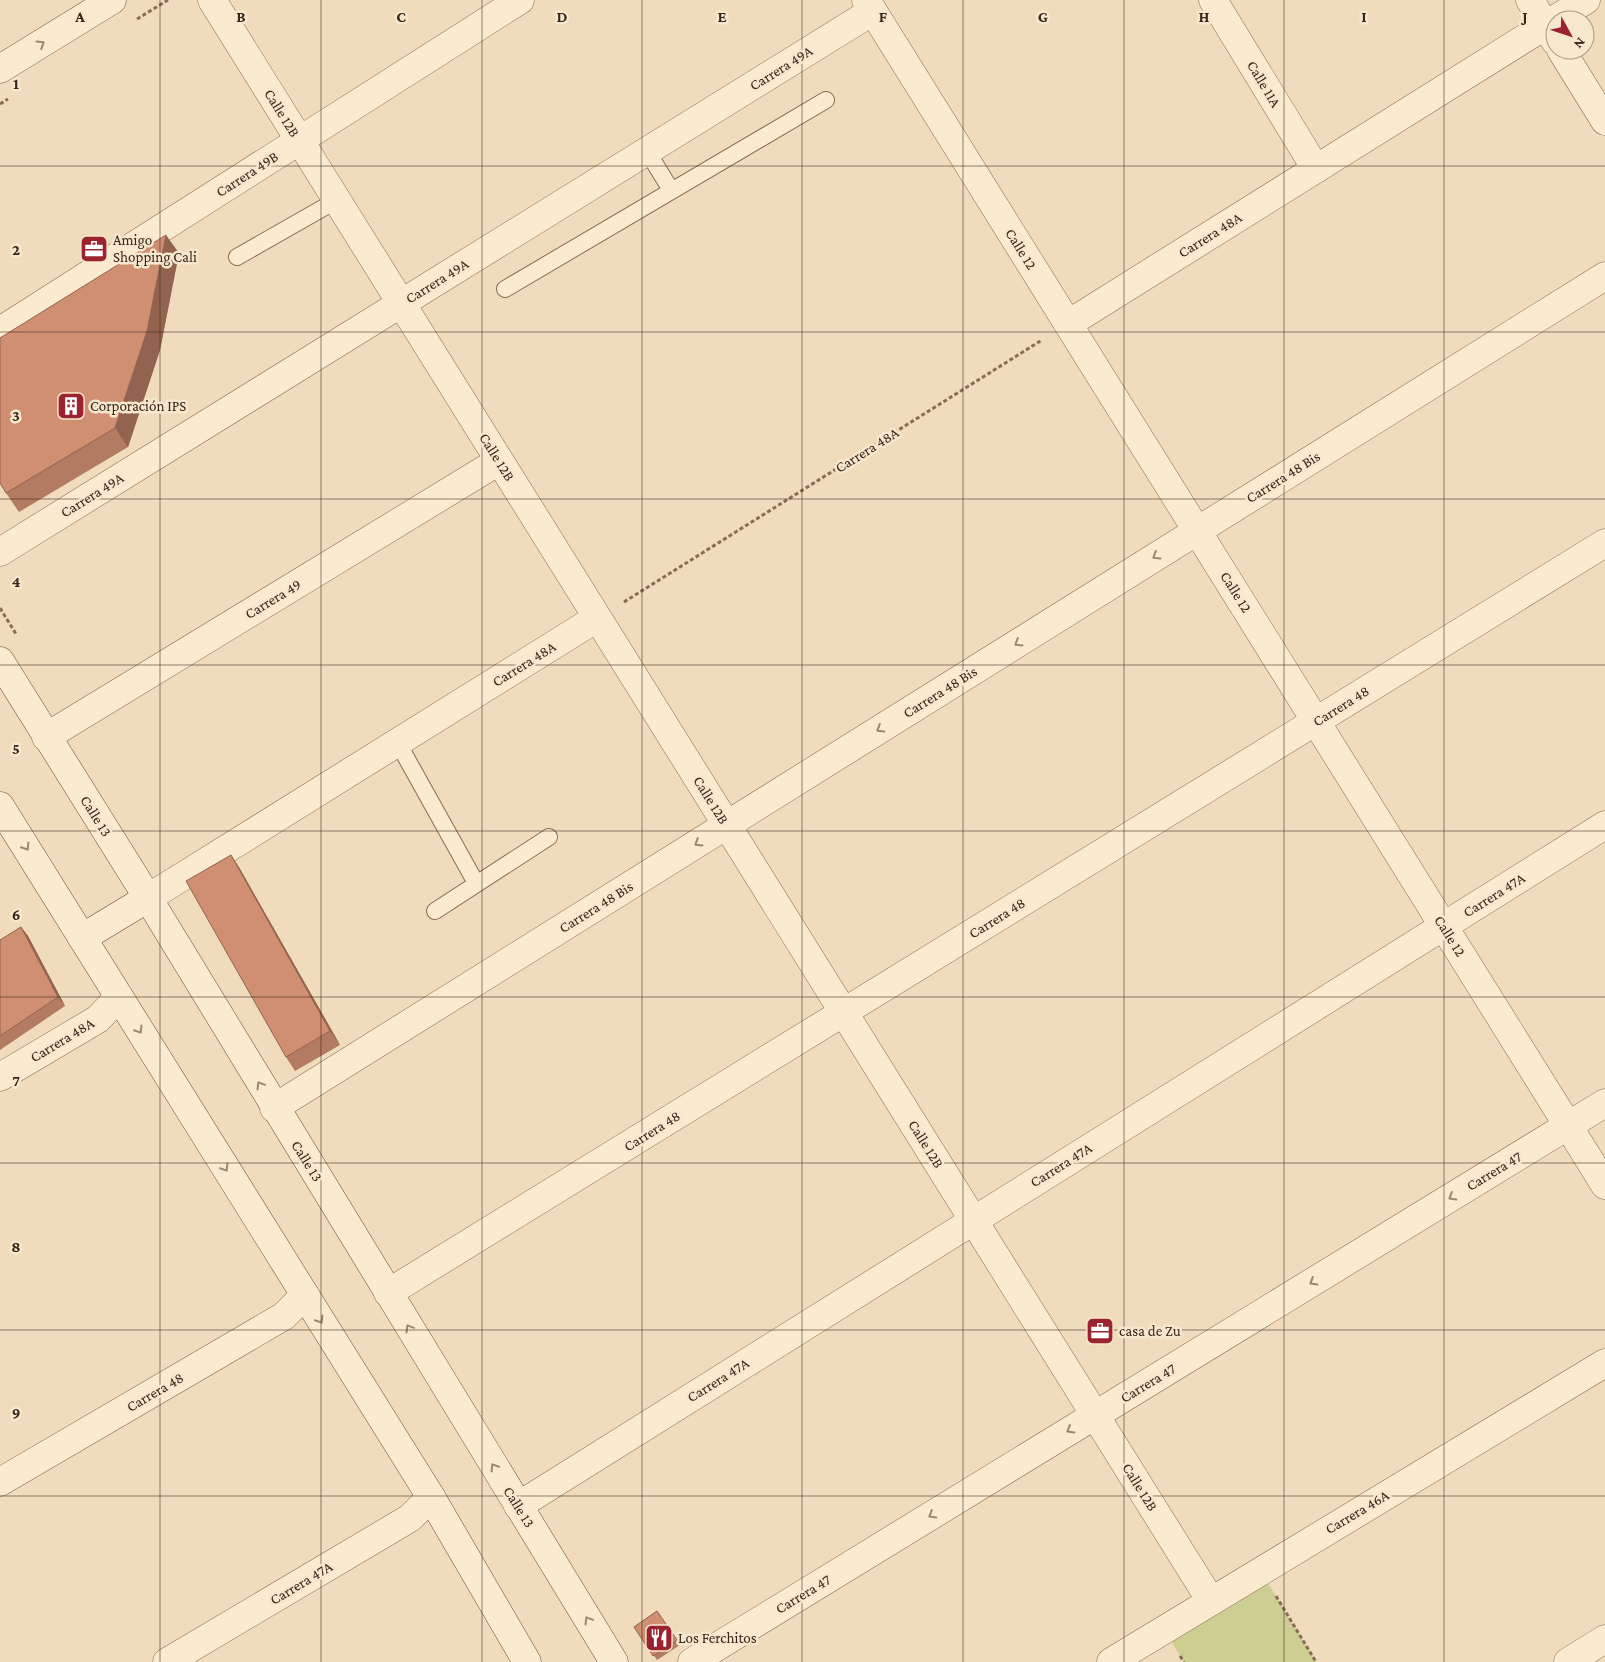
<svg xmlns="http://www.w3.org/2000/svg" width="1605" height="1662" viewBox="0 0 1605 1662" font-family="'Crimson Pro',serif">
  <rect width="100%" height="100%" fill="#f0dcbd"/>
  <!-- green -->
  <path fill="#cdce91" d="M1260,1570L1316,1662H1184L1164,1630Z"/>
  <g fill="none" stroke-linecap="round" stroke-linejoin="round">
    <defs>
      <g id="lane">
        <path d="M647,151L671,190"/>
        <path d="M237,257L337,200"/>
        <path d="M505,289L826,100"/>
        <path d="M398,743L476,883"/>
        <path d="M435,911L549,837"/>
      </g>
      <g id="street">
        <path d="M212,0L1211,1601"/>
        <path d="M866,0L1605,1185"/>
        <path d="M1213,0L1316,169"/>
        <path d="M1530,0L1555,41"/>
        <path d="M1561,50L1605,121"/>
        <path d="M1068,324L1586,0"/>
        <path d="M0,331L520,0"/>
        <path d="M0,552L873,11"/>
        <path d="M46,737L499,461"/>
        <path d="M148,898L597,618"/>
        <path d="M0,1077L98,1019L119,997"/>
        <path d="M274,1108L1605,276"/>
        <path d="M388,1293L1605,543"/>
        <path d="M0,1482L284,1316L305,1295"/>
        <path d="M518,1506L1605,825"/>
        <path d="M167,1662L410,1518L431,1497"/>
        <path d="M692,1662L1605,1103"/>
        <path d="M1111,1662L1605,1363"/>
        <path d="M1568,1662L1605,1639"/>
      </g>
      <g id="secondary">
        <path d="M0,69L112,0"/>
        <path d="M0,661L148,898L614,1662"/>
        <path d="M0,806L431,1497L527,1662"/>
        <path d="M82,938L148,898"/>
      </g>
    </defs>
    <!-- lane casing -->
    <use href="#lane" stroke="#886c55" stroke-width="18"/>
    <!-- street casing -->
    <use href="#street" stroke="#886c55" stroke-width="29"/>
    <!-- secondary casing -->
    <use href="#secondary" stroke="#6a4d39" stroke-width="29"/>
    <!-- path -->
    <g stroke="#886c55" stroke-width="3" stroke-dasharray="4 2.5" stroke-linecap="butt">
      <path d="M137,19L168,0"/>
      <path d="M0,104L8,99"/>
      <path d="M624,602L1042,340"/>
      <path d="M0,608L16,634"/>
      <path d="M1276,1596L1316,1662"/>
      <path d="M1180,1656L1184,1662"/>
    </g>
    <!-- lane -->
    <use href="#lane" stroke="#faead0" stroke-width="16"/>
    <!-- street -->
    <use href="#street" stroke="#faead0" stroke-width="28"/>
    <!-- secondary -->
    <use href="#secondary" stroke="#faead0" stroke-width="28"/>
  </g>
  <!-- wall -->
  <g fill="#b37b61">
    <path d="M179,253L160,350L128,447L19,512L6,493Z"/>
    <path d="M231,855L240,869L340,1045L295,1071L286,1057Z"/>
    <path d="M21,927L28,936L65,1006L0,1050V940Z"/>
    <path d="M657,1611L680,1645L657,1660L634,1627Z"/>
  </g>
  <!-- shaded-wall -->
  <g fill="#92644f">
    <path d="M166,235L179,253L160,350L128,447L115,428Z"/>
    <path d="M231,855L240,869L340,1045L330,1031Z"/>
    <path d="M21,927L28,936L65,1006L58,997Z"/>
  </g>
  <!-- building -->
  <g fill="#d08f71" stroke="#92644f">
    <path d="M166,235L147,331L115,428L6,493L0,483V338Z"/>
    <path d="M231,855L330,1031L286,1057L186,881Z"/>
    <path d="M21,927L58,997L0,1036V940Z"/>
    <path d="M657,1611L677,1640L653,1656L634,1627Z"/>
  </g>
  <!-- one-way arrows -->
  <defs><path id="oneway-chevron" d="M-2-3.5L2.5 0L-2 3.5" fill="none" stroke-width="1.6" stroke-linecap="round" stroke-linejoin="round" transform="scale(1.25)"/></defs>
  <g stroke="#988876">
    <use href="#oneway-chevron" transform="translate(41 44) rotate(-32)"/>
    <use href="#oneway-chevron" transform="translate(1156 556) rotate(148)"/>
    <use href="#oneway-chevron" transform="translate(1018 643) rotate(148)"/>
    <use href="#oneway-chevron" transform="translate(880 729) rotate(148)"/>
    <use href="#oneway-chevron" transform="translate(698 843) rotate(148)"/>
    <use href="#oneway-chevron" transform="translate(26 847) rotate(58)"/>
    <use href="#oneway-chevron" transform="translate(139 1030) rotate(58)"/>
    <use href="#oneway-chevron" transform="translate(260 1085) rotate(-121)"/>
    <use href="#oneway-chevron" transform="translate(225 1168) rotate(58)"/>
    <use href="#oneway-chevron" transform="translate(1452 1197) rotate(149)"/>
    <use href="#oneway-chevron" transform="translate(1313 1282) rotate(149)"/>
    <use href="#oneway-chevron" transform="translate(320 1320) rotate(58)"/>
    <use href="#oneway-chevron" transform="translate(409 1328) rotate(-121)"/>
    <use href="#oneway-chevron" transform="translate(1070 1430) rotate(149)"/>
    <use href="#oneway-chevron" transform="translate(494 1467) rotate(-122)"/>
    <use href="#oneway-chevron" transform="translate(932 1515) rotate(149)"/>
    <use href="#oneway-chevron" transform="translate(588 1620) rotate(-121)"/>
  </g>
  <!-- grid -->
  <path fill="none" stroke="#37261b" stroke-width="1" stroke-opacity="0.55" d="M160,0V1662M321,0V1662M482,0V1662M642,0V1662M802,0V1662M963,0V1662M1124,0V1662M1284,0V1662M1444,0V1662M0,166H1605M0,332H1605M0,499H1605M0,665H1605M0,831H1605M0,997H1605M0,1163H1605M0,1330H1605M0,1496H1605"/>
  <!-- icons -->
  <defs>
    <symbol id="office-square" viewBox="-11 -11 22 22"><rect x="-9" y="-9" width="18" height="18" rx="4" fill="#9a232f" stroke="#f7e7cd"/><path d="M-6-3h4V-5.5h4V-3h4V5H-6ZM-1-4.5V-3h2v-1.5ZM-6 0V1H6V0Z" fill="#fff"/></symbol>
    <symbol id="building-square" viewBox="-11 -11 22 22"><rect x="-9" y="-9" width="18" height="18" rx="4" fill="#9a232f" stroke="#f7e7cd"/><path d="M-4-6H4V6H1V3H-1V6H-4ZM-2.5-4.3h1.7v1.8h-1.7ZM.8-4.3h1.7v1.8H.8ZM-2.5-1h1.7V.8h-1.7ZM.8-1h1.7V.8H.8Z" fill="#fff"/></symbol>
    <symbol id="restaurant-square" viewBox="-11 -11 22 22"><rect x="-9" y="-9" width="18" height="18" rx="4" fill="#9a232f" stroke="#f7e7cd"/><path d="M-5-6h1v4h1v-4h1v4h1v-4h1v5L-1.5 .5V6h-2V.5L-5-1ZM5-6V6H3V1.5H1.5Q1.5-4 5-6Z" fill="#fff"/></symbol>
  </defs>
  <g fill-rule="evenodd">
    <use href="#office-square" x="78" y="233" width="32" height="32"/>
    <use href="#building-square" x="55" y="390" width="32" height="32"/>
    <use href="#office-square" x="1084" y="1315" width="32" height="32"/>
    <use href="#restaurant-square" x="643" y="1622" width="32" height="32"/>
  </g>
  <g text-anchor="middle" stroke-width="5" stroke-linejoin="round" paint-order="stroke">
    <!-- street labels -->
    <g font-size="15" fill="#37261b" stroke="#f7e7cd">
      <text transform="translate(781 68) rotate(-32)" y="5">Carrera 49A</text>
      <text transform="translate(1264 84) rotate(59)" y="5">Calle 11A</text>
      <text transform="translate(282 113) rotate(58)" y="5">Calle 12B</text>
      <text transform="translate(247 174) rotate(-33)" y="5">Carrera 49B</text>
      <text transform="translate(1210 235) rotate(-32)" y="5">Carrera 48A</text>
      <text transform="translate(1021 249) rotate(58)" y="5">Calle 12</text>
      <text transform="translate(437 281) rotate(-32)" y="5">Carrera 49A</text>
      <text transform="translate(867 450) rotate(-32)" y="5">Carrera 48A</text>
      <text transform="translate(497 457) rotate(58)" y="5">Calle 12B</text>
      <text transform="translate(1283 477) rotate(-32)" y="5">Carrera 48 Bis</text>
      <text transform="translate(92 495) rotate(-32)" y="5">Carrera 49A</text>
      <text transform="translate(1236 592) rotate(58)" y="5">Calle 12</text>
      <text transform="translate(273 599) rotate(-31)" y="5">Carrera 49</text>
      <text transform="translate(524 664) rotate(-32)" y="5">Carrera 48A</text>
      <text transform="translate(940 692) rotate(-32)" y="5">Carrera 48 Bis</text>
      <text transform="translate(1341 706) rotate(-32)" y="5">Carrera 48</text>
      <text transform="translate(711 800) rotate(58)" y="5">Calle 12B</text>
      <text transform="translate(96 816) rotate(58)" y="5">Calle 13</text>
      <text transform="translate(1494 895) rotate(-32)" y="5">Carrera 47A</text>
      <text transform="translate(596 907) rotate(-32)" y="5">Carrera 48 Bis</text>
      <text transform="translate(997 918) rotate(-32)" y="5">Carrera 48</text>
      <text transform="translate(1450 936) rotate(58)" y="5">Calle 12</text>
      <text transform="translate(62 1040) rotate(-31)" y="5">Carrera 48A</text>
      <text transform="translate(652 1131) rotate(-32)" y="5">Carrera 48</text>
      <text transform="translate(926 1144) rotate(58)" y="5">Calle 12B</text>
      <text transform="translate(307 1161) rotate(58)" y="5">Calle 13</text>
      <text transform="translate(1061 1165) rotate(-32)" y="5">Carrera 47A</text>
      <text transform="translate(1494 1171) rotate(-31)" y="5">Carrera 47</text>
      <text transform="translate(718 1380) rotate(-32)" y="5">Carrera 47A</text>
      <text transform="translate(1148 1383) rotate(-31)" y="5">Carrera 47</text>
      <text transform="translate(155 1392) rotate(-30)" y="5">Carrera 48</text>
      <text transform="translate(1140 1487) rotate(58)" y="5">Calle 12B</text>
      <text transform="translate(519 1507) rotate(58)" y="5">Calle 13</text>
      <text transform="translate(1357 1512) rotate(-31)" y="5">Carrera 46A</text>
      <text transform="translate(301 1583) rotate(-31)" y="5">Carrera 47A</text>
      <text transform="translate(803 1594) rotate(-31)" y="5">Carrera 47</text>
    </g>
    <!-- poi labels -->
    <g font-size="15" fill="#37261b" stroke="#f7e7cd" text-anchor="start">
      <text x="113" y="245">Amigo<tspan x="113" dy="17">Shopping Cali</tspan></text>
      <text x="90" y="411">Corporación IPS</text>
      <text x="1119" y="1336">casa de Zu</text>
      <text x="678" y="1643">Los Ferchitos</text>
    </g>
  </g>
  <g font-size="16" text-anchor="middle" font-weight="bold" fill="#37261b" stroke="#f7e7cd" stroke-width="5" stroke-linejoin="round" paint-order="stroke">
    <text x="80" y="22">A</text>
    <text x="241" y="22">B</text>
    <text x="401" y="22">C</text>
    <text x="562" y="22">D</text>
    <text x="722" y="22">E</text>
    <text x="883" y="22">F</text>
    <text x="1043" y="22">G</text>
    <text x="1204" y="22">H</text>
    <text x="1364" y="22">I</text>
    <text x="1525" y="22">J</text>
    <text x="16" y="89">1</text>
    <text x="16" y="255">2</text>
    <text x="16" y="421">3</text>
    <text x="16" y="587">4</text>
    <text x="16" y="754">5</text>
    <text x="16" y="920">6</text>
    <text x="16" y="1086">7</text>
    <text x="16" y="1252">8</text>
    <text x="16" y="1418">9</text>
  </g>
  <!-- north arrow -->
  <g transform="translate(1570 35) rotate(130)"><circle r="24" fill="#f7e7cd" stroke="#aa9a86"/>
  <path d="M0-4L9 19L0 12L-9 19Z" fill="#9a232f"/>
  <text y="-8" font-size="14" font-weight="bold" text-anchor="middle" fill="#37261b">N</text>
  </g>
</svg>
